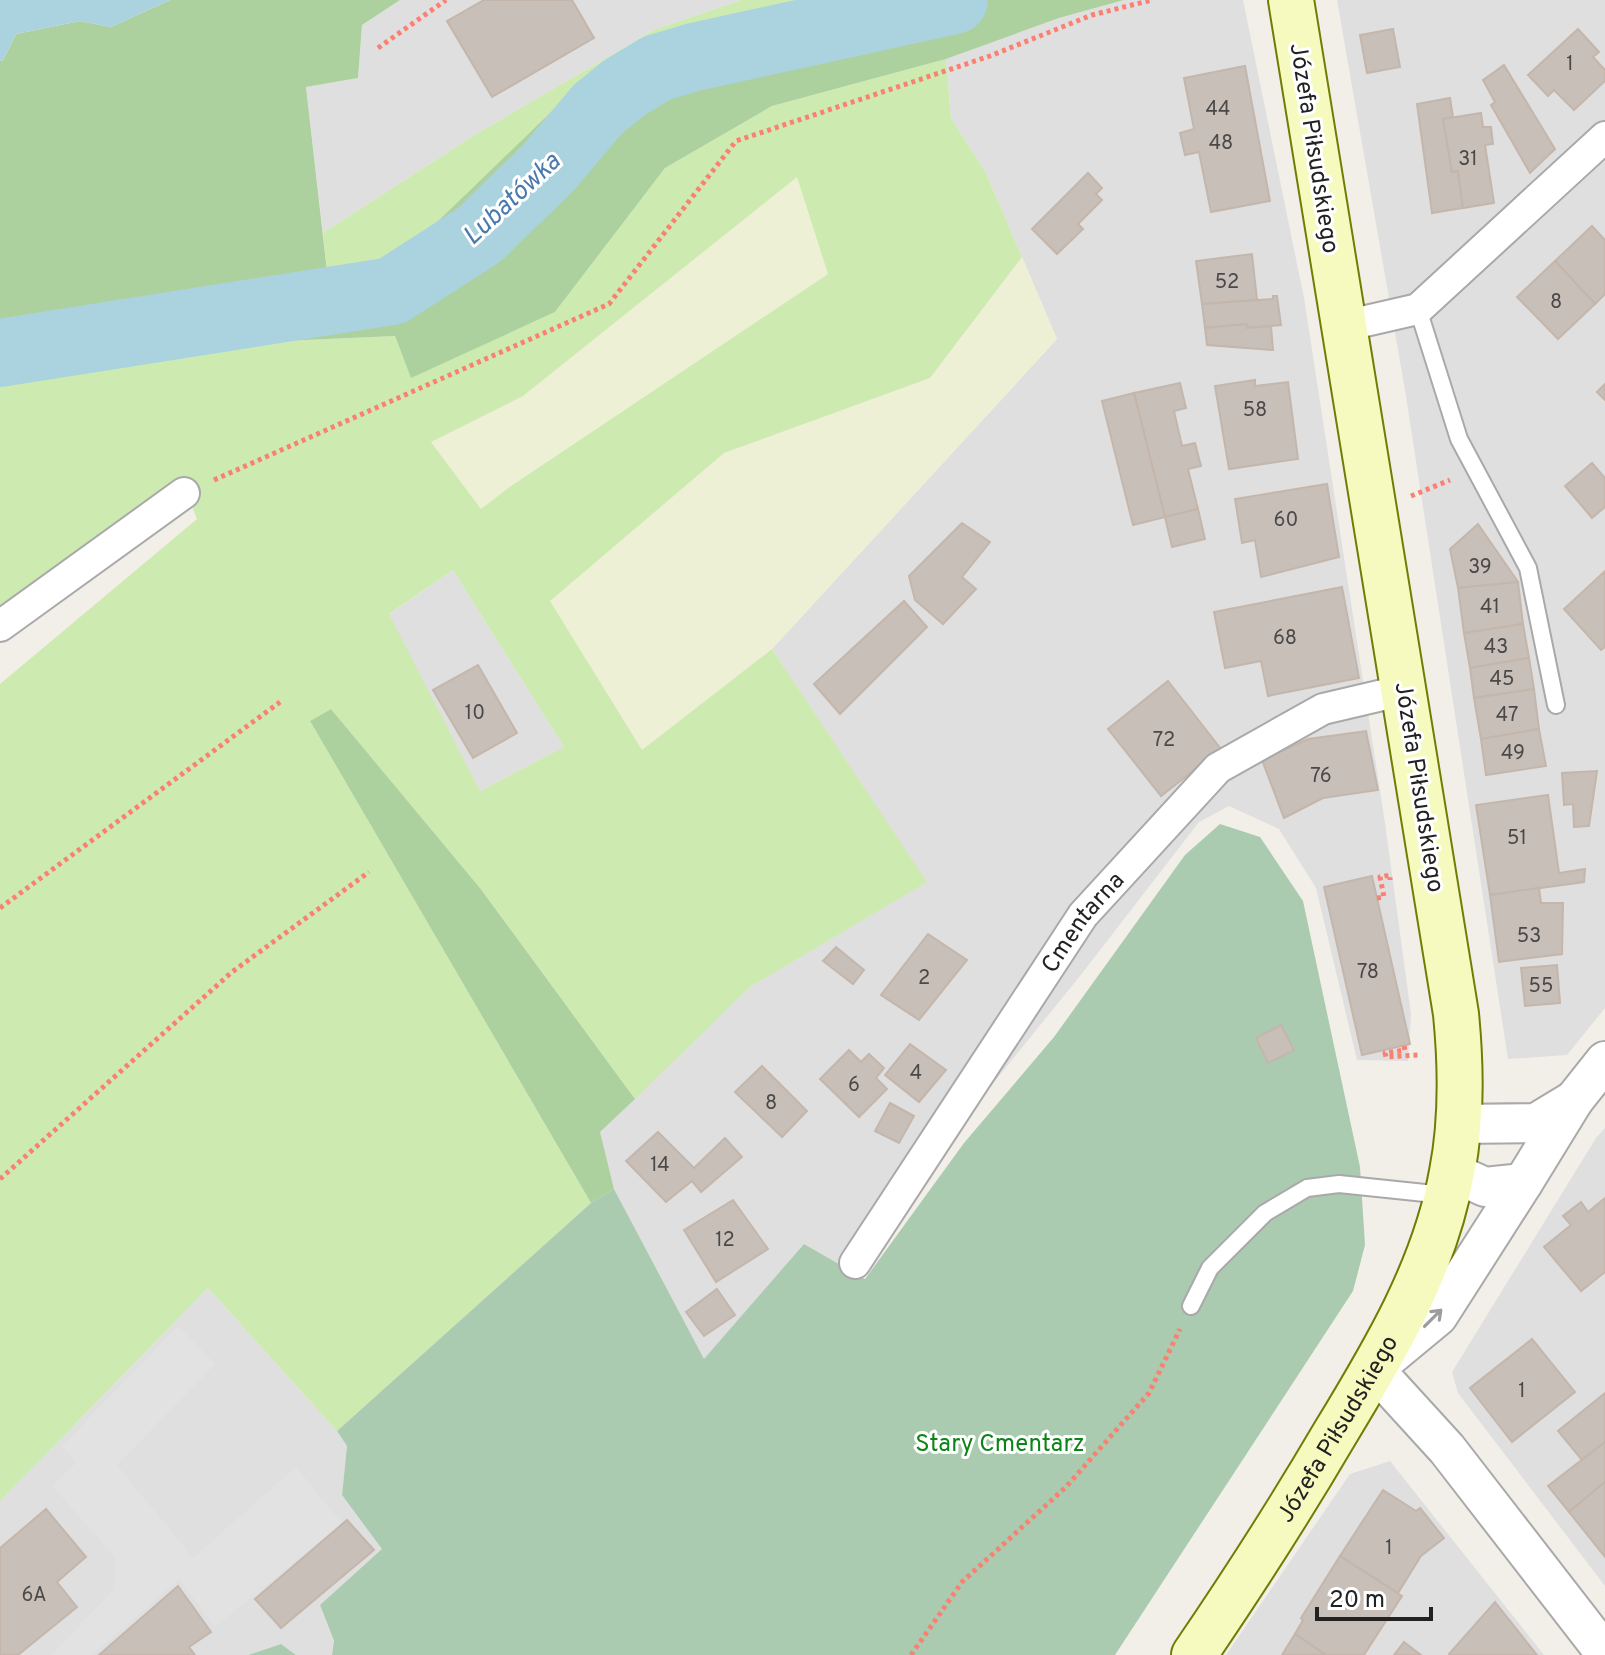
<svg xmlns="http://www.w3.org/2000/svg" width="1605" height="1655" viewBox="0 0 1605 1655" font-family="Overpass,sans-serif">
  <rect width="100%" height="100%" fill="#f2efe9"/>
  <!-- residential -->
  <g fill="#e0dfdf">
    <path d="M400,0H741L656,29L476,134L323,233L306,87L358,78L362,25Z"/>
    <path d="M1124,0H1243L1304,298L1385,823L1411,1014L1408,1061L1357,1060L1316,888L1279,829L1229,806L1199,822L1080,976L844,1267L804,1244L704,1360L614,1189L599,1132L750,987L926,882L772,649L1057,339L986,173L951,118L946,59L1059,18Z"/>
    <path d="M1337,0H1605V1008L1567,1055L1508,1059L1405,390Z"/>
    <path d="M453,570L564,747L480,791L388,615Z"/>
    <path d="M1605,1128V1586L1458,1393L1452,1372L1596,1138Z"/>
    <path d="M208,1288L337,1431L347,1446L342,1495L383,1549L320,1605L334,1642L332,1655H296L281,1644L247,1655H0V1501Z"/>
    <path d="M1390,1461L1544,1655H1226L1350,1474Z"/>
  </g>
  <!-- farmland -->
  <g fill="#eef0d5">
    <path d="M798,176L828,274L511,486L482,510L431,442Z"/>
    <path d="M1022,257L1057,339L772,649L642,750L549,601L724,453L930,378Z"/>
  </g>
  <!-- grass -->
  <g fill="#cdebb0" fill-rule="evenodd">
    <path d="M741,0H854L697,40L580,84L377,280L329,289L323,233L476,134L656,29Z"/>
    <path d="M946,59L951,118L986,173L1022,257L930,378L724,453L550,601L642,750L772,649L927,882L750,987L635,1099L480,888L331,709L310,721L591,1203L337,1431L208,1288L0,1501V684L197,519L182,482L0,635V362L121,348L395,336L411,377L555,312L665,168L772,106ZM797,177L828,274L511,486L481,509L431,442L523,396ZM453,570L564,747L480,791L389,614Z"/>
  </g>
  <!-- forest -->
  <g fill="#add19e">
    <path d="M170,0H400L362,25L358,78L306,87L329,289L377,280L580,84L697,40L854,0H1124L1059,18L946,59L772,106L665,168L555,312L411,378L395,336L121,348L0,362V61L3,60L16,34L80,21L111,27Z"/>
    <path d="M331,709L480,888L635,1099L600,1132L614,1189L591,1203L310,721Z"/>
  </g>
  <!-- cemetery -->
  <g fill="#aacbaf">
    <path d="M1220,824L1260,837L1303,901L1360,1167L1365,1245L1353,1291L1115,1655H332L334,1641L320,1605L382,1549L342,1495L347,1446L337,1431L591,1203L614,1189L704,1359L804,1244L865,1279L964,1143L1054,1037L1185,855Z"/>
    <path d="M281,1644L296,1655H247H248Z"/>
  </g>
  <!-- parking -->
  <path fill="#e2e2e2" d="M178,1326L215,1364L117,1465L193,1558L296,1467L342,1523L215,1627L179,1579L92,1655H51L114,1589L115,1557L52,1486L76,1463L62,1446Z"/>
  <!-- water -->
  <path fill="#aad3df" d="M0,0H170L111,27L80,21L16,34L3,60L0,61Z"/>
  <g fill="none" stroke-linecap="round" stroke-linejoin="round">
    <!-- river -->
    <path stroke="#aad3df" stroke-width="68" d="M0,353L392,291L479,235L549,167L598,109L624,88L657,68L694,57L954,0"/>
  </g>
  <!-- building -->
  <g fill="#c7bfb8" stroke="#c4b6ab" stroke-width="2">
    <path d="M484,0H572L594,38L492,97L447,21Z"/>
    <path d="M1393,29L1400,67L1367,73L1360,35Z"/>
    <path d="M1578,29L1599,52L1593,57L1605,70V81L1574,110L1554,90L1548,96L1528,75Z"/>
    <path d="M1504,65L1555,149L1530,173L1491,105L1495,102L1483,80Z"/>
    <path d="M1245,66L1270,201L1211,212L1199,152L1185,155L1180,133L1194,129L1184,78Z"/>
    <path d="M1450,98L1453,117L1443,119L1452,172L1458,171L1463,208L1432,213L1417,104Z"/>
    <path d="M1481,113L1483,127H1491L1493,144L1485,145L1494,203L1463,208L1458,171L1452,172L1443,119Z"/>
    <path d="M1088,173L1102,188L1096,194L1102,200L1078,224L1083,229L1057,254L1032,229Z"/>
    <path d="M1592,226L1605,240V294L1595,304L1555,261Z"/>
    <path d="M1252,254L1257,300L1202,304L1196,261Z"/>
    <path d="M1555,261L1595,304L1558,339L1517,297Z"/>
    <path d="M1273,296H1277L1281,325L1247,328V324L1205,328L1202,304L1273,299Z"/>
    <path d="M1247,324V328L1271,326L1273,350L1207,345L1205,328Z"/>
    <path d="M1255,380V386L1288,382L1298,459L1229,469L1215,386Z"/>
    <path d="M1180,383L1186,408L1174,411L1182,446L1195,443L1201,466L1188,469L1198,509L1165,517L1134,393Z"/>
    <path d="M1605,384V400L1597,392Z"/>
    <path d="M1134,393L1165,517L1133,525L1102,401Z"/>
    <path d="M1592,463L1605,478V507L1592,518L1565,486Z"/>
    <path d="M1327,484L1339,557L1261,577L1255,540L1242,543L1235,499Z"/>
    <path d="M1198,509L1205,539L1172,547L1165,517Z"/>
    <path d="M962,523L990,542L962,577L976,589L943,624L915,600L909,576Z"/>
    <path d="M1478,524L1518,582L1458,588L1450,549Z"/>
    <path d="M1605,571V647L1601,650L1564,609Z"/>
    <path d="M1518,582L1523,624L1464,633L1458,588Z"/>
    <path d="M1342,587L1359,678L1268,696L1261,661L1225,668L1214,612Z"/>
    <path d="M904,601L927,627L840,714L814,684Z"/>
    <path d="M1523,624L1529,658L1470,668L1464,633Z"/>
    <path d="M1529,658L1534,689L1474,698L1470,668Z"/>
    <path d="M478,665L517,733L473,758L433,690Z"/>
    <path d="M1168,681L1221,749L1161,796L1108,729Z"/>
    <path d="M1534,689L1539,729L1481,739L1474,698Z"/>
    <path d="M1539,729L1546,766L1486,775L1481,739Z"/>
    <path d="M1366,731L1378,790L1323,798L1284,818L1262,760L1308,739Z"/>
    <path d="M1597,771L1589,826L1574,827L1573,804L1564,805L1562,773Z"/>
    <path d="M1548,795L1559,873L1585,869L1584,882L1490,895L1476,805Z"/>
    <path d="M1372,876L1410,1044L1362,1055L1324,887Z"/>
    <path d="M1539,888L1541,903H1563L1562,954L1499,962L1490,895Z"/>
    <path d="M928,934L967,960L919,1020L881,995Z"/>
    <path d="M836,947L864,970L853,984L823,961Z"/>
    <path d="M1557,965L1560,1003L1525,1006L1521,968Z"/>
    <path d="M1281,1025L1294,1050L1268,1063L1256,1038Z"/>
    <path d="M910,1044L946,1070L919,1102L885,1075Z"/>
    <path d="M849,1050L861,1062L869,1054L884,1068L876,1078L887,1089L859,1117L820,1079Z"/>
    <path d="M762,1066L807,1111L782,1137L735,1092Z"/>
    <path d="M890,1103L914,1116L899,1143L875,1131Z"/>
    <path d="M658,1132L694,1168L725,1138L742,1157L701,1192L692,1181L666,1202L626,1161Z"/>
    <path d="M1605,1198V1272L1581,1291L1544,1247L1571,1225L1563,1216L1581,1202L1588,1212Z"/>
    <path d="M733,1200L768,1249L716,1282L684,1230Z"/>
    <path d="M717,1289L735,1315L704,1336L686,1312Z"/>
    <path d="M1532,1339L1575,1392L1512,1442L1470,1388Z"/>
    <path d="M1605,1393V1442L1582,1460L1558,1431Z"/>
    <path d="M1605,1442V1482L1569,1512L1548,1486Z"/>
    <path d="M1605,1482V1557L1569,1512Z"/>
    <path d="M1383,1490L1416,1511L1420,1508L1444,1538L1421,1556L1398,1593L1340,1556Z"/>
    <path d="M46,1509L86,1557L57,1582L77,1607L18,1655H0V1548Z"/>
    <path d="M347,1520L374,1550L281,1628L255,1599Z"/>
    <path d="M1340,1556L1402,1596L1364,1655H1326L1295,1634L1303,1620L1301,1618Z"/>
    <path d="M178,1586L211,1632L189,1647L195,1655H99Z"/>
    <path d="M1495,1602L1537,1655H1450L1449,1654Z"/>
    <path d="M1295,1634L1326,1655H1282Z"/>
    <path d="M1404,1642L1421,1655H1394Z"/>
  </g>
  <g fill="none" stroke-linecap="round" stroke-linejoin="round">
    <defs>
      <g id="service">
        <path d="M1418,309L1459,439L1528,568L1556,705"/>
        <path d="M1191,1306L1210,1268L1265,1213L1307,1188L1339,1184L1444,1195"/>
      </g>
      <g id="minor">
        <path d="M1344,326L1418,309L1605,137"/>
        <path d="M0,626L184,493"/>
        <path id="s1" d="M855,1263L1083,915L1218,768L1323,709L1404,690"/>
      </g>
      <g id="tertiary">
        <path d="M1457,1124L1536,1123L1574,1100"/>
        <path d="M1452,1172L1485,1187L1523,1183L1574,1100L1605,1061"/>
        <path d="M1523,1183L1438,1316L1374,1369L1447,1449L1605,1653"/>
      </g>
      <g id="secondary">
        <path id="s2" d="M1194,1655C1243,1583 1290,1510 1334,1435C1384,1353 1435,1268 1452,1172C1462,1121 1461,1065 1456,1014L1291,0"/>
      </g>
    </defs>
    <!-- service casing -->
    <use href="#service" stroke="#a9a9a9" stroke-width="20"/>
    <!-- minor casing -->
    <use href="#minor" stroke="#a9a9a9" stroke-width="34"/>
    <!-- tertiary casing -->
    <use href="#tertiary" stroke="#a9a9a9" stroke-width="42"/>
    <!-- secondary casing -->
    <use href="#secondary" stroke="#707d05" stroke-width="48"/>
    <!-- path -->
    <g stroke="#fa8072" stroke-width="5" stroke-dasharray="4 4" stroke-linecap="butt">
      <path d="M378,48L446,0"/>
      <path d="M214,480L609,304L736,141L990,56L1092,15L1152,0"/>
      <path d="M1411,496L1450,480"/>
      <path d="M1377,898L1384,897L1380,877L1390,875V880"/>
      <path d="M0,908L280,702"/>
      <path d="M1404,1046L1405,1050L1385,1053L1386,1057L1419,1055"/>
      <path d="M0,1179L232,972L369,872"/>
      <path d="M911,1655L962,1582L1066,1487L1149,1393L1180,1329"/>
    </g>
    <!-- service -->
    <use href="#service" stroke="#fff" stroke-width="16"/>
    <!-- minor -->
    <use href="#minor" stroke="#fff" stroke-width="30"/>
    <!-- tertiary -->
    <use href="#tertiary" stroke="#fff" stroke-width="38"/>
    <!-- secondary -->
    <use href="#secondary" stroke="#f7fabf" stroke-width="44"/>
  </g>
  <!-- one-way arrows -->
  <defs><path id="oneway-shaft" d="M-6 0H5M1.5-3L5.5 0L1.5 3" fill="none" stroke-width="1.6" stroke-linecap="round" stroke-linejoin="round" transform="scale(2)"/></defs>
  <use stroke="#9c9c9c" href="#oneway-shaft" transform="translate(1433 1318) rotate(-45)"/>
  <g text-anchor="middle" stroke-width="6" stroke-linejoin="round" paint-order="stroke">
    <!-- number labels -->
    <g font-size="20" fill="#4b4948">
      <text x="1570" y="70">1</text>
      <text x="1218" y="115">44</text>
      <text x="1221" y="149">48</text>
      <text x="1468" y="165">31</text>
      <text x="1227" y="288">52</text>
      <text x="1556" y="308">8</text>
      <text x="1255" y="416">58</text>
      <text x="1286" y="526">60</text>
      <text x="1480" y="573">39</text>
      <text x="1490" y="613">41</text>
      <text x="1285" y="644">68</text>
      <text x="1496" y="653">43</text>
      <text x="1502" y="685">45</text>
      <text x="475" y="719">10</text>
      <text x="1507" y="721">47</text>
      <text x="1164" y="746">72</text>
      <text x="1513" y="759">49</text>
      <text x="1321" y="782">76</text>
      <text x="1517" y="844">51</text>
      <text x="1529" y="942">53</text>
      <text x="1368" y="978">78</text>
      <text x="924" y="984">2</text>
      <text x="1541" y="992">55</text>
      <text x="916" y="1079">4</text>
      <text x="854" y="1091">6</text>
      <text x="771" y="1109">8</text>
      <text x="660" y="1171">14</text>
      <text x="725" y="1246">12</text>
      <text x="1522" y="1397">1</text>
      <text x="1389" y="1554">1</text>
      <text x="34" y="1601">6A</text>
    </g>
    <!-- street labels -->
    <g font-size="24" fill="#222" stroke="#fff">
      <text transform="translate(1315 148) rotate(81)" y="8">Józefa Piłsudskiego</text>
      <text transform="translate(1420 787) rotate(81)" y="8">Józefa Piłsudskiego</text>
      <text dy="8" stroke="none"><textPath href="#s1" startOffset="410">Cmentarna</textPath></text>
      <text dy="8" stroke="none"><textPath href="#s2" startOffset="268">Józefa Piłsudskiego</textPath></text>
    </g>
    <!-- park labels -->
    <g font-size="24" fill="#0c8416" stroke="#fff">
      <text x="1000" y="1451">Stary Cmentarz</text>
    </g>
    <!-- water labels -->
    <g font-size="26" font-style="italic" fill="#4a7aab" stroke="#fff">
      <text transform="translate(511 198) rotate(-43)" y="9">Lubatówka</text>
    </g>
  </g>
  <!-- scale -->
  <path d="M1317 1607v12h114v-12" fill="none" stroke="#222222" stroke-width="4"/>
  <text x="1329" y="1607" font-size="24" fill="#222222" stroke="#ffffff" stroke-width="6" paint-order="stroke">20 m</text>
</svg>
